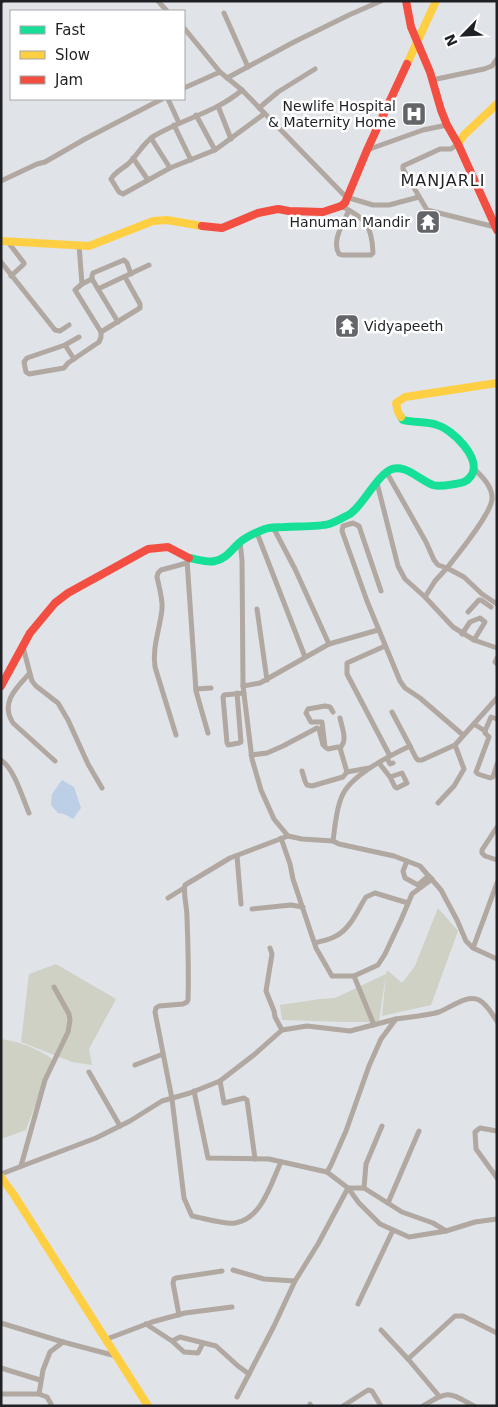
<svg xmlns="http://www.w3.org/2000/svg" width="498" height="1407" viewBox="0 0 498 1407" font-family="'DejaVu Sans',sans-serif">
  <rect width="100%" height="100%" fill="#e0e3e8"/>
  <!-- green -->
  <g fill="#ced1c4">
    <path d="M438,908L458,931L431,1005L382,1016L386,974L379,1021L371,1022H344L282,1020L280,1005L320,999L335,998L386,974L387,970L402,983L415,966Z"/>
    <path d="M56,964L116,999L89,1049L92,1065L72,1062L21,1042L29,974Z"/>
    <path d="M1,1039C20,1042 37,1048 52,1059L26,1130L1,1139Z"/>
  </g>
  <!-- water -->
  <path fill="#bccfe7" d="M62,780L74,787L81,808L73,819L64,814L58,813L51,805L52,794Z"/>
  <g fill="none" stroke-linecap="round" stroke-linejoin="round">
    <!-- street -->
    <g stroke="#b0a8a1" stroke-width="5">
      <path d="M158,1L167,11"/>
      <path d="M1,2L2,1"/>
      <path d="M224,13L248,67"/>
      <path d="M184,28L220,72L242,90L346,197L373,205H389L419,197"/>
      <path d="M227,78L294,42L349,15L381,1"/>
      <path d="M432,80L484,69L492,66L497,59"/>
      <path d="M184,88L220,72"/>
      <path d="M242,90C217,112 182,119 154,136C143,143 137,156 128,164C122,169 114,173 111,179L119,192L123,194L170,168L215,150L264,114"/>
      <path d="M168,99L179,123"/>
      <path d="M218,106L231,139"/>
      <path d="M259,108L278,92L315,69"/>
      <path d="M196,115L215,150"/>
      <path d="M174,125L191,160"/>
      <path d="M151,138L170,168"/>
      <path d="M458,144L451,149H440L403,166V169L427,210L495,227"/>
      <path d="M367,150L423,130L447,125"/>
      <path d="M133,158L148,180"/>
      <path d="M1,181L37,164L45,162L85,139L162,99"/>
      <path d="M341,206C366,218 372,226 373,253L371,255H342L339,254C331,241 344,222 349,210"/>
      <path d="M8,242L24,263V264L11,276"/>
      <path d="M79,245L82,284L75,290L101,332L140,308V304L125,277"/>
      <path d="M1,262L55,330L60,331L69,325"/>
      <path d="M92,279V276L93,273L124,260L127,263L131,274"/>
      <path d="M82,284L92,279L118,322"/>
      <path d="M98,289L149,265"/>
      <path d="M79,337L65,345L27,358L24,362L26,372L29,374L64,368L68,363L99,342L101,337V332"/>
      <path d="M65,345L74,359"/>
      <path d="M387,473L426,542L434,560L438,565L447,568C458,554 491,514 492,499C493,487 482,476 474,469"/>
      <path d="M377,483L398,566L405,579L425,597L453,627L474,640L497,648"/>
      <path d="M273,527L295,569L329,644"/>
      <path d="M257,533L305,657"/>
      <path d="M240,542L242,560L243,686L252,759L261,790L274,819L288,836L302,839L333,841"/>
      <path d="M187,560L196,691L208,733"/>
      <path d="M381,591L359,526L353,523L343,526L342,531L367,601L400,681L405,688L420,698L463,735"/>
      <path d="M425,597L435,581L447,568L464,577L482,594L497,604"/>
      <path d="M257,609L267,680"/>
      <path d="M468,612L479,600H481L491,607"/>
      <path d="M462,634L470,622L480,618L485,622L474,640"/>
      <path d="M385,646L347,663V674L390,756"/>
      <path d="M23,647L32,681L36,686L58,703L68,720L88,764L102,788"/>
      <path d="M497,658L495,662L497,664"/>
      <path d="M29,674C16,688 0,703 13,723L55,761"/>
      <path d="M243,686L260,683L329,644L378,630"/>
      <path d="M196,689L211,688"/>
      <path d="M237,693L241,742L239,743L228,745L227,743L223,697L224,695L244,693"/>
      <path d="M497,698L455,745L422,760H418L416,758L410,746C391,755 350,776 342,796C336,809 335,827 333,841L339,844L394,856L420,866L441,890L457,920L466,941L473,948L497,959"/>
      <path d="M333,712L330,707L325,706L308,709L306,713L311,722H322L325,747L328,749L338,747L340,748L347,772"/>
      <path d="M392,712L410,746"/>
      <path d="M497,719L491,717L485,731V733L489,737L476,772L478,774L490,778L493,777L497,764"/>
      <path d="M474,724L485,731"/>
      <path d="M176,735L155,667C152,647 160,629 162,609C163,599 159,587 157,577L158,573L161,570L187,563"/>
      <path d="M340,748C348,740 342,728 340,718"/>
      <path d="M251,755L267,753L283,746L317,728L319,729L323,745"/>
      <path d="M387,758L390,764L393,763"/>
      <path d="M1,760C15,770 22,797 29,813"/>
      <path d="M379,763L390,777L402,773L407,783L397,788L395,787L390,777"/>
      <path d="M302,771L305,781L307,785L312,786L343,777L347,772L369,768"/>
      <path d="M438,803L454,786L464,769L455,745"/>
      <path d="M497,827L482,850V853L485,856L497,860"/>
      <path d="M281,838L290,864L293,879L316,948L332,976H354L378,965L385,954L401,920L412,894L432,879"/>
      <path d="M237,856L241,904"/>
      <path d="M407,861L403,871L405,878L418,885L426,878L430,877"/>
      <path d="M168,898L184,888"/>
      <path d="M252,909L291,905L303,907"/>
      <path d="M315,943C321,941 328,940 334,937C350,930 357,911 366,897L375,893L408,903"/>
      <path d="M270,948L272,954L266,991L274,1011L275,1017L282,1030"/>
      <path d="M473,948L497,883"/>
      <path d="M354,976L374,1025"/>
      <path d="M497,1021C492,1014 487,1004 479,1000C467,994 450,1008 439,1012C425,1016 410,1017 396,1019L381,1039L369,1066L346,1131L331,1165L327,1172L348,1188L359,1203L380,1224L409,1237L446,1231L475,1222L497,1219"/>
      <path d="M135,1065L163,1054"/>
      <path d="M89,1072L120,1126"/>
      <path d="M220,1081L224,1103L244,1098L247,1100L255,1159"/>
      <path d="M194,1091L208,1158L269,1159L327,1172"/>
      <path d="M497,1131L480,1128L475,1132L476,1149L497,1178"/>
      <path d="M281,1162C271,1183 262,1219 235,1223C226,1225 203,1218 192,1216L191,1214L184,1198L172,1099L155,1012L156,1008L159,1006L183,1004L187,1002L188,1000C189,972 188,945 187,917C187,906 183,895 185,885L230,858L288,836"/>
      <path d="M21,1166L45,1080L68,1032L70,1020L69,1014L54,987"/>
      <path d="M1,1174L96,1138L130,1121L162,1101L190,1093L220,1081L255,1054L282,1030L307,1026L350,1031L396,1019"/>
      <path d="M364,1188L366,1164L382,1126"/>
      <path d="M388,1203L419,1131"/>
      <path d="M233,1270L264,1279L295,1281"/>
      <path d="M358,1304L393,1230"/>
      <path d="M179,1315L173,1283L174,1279L176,1278L222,1271"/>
      <path d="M1,1323L63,1342L116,1356"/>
      <path d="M146,1324L172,1341L184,1352L198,1353L203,1343"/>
      <path d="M381,1330L408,1359L439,1396"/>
      <path d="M107,1339L152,1322L185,1313L232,1307"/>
      <path d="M172,1341L180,1337L216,1346L238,1366L249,1374"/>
      <path d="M408,1359L455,1316H463L497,1333"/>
      <path d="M1,1368L40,1380"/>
      <path d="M1,1394H39"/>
      <path d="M237,1397L274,1326L295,1281L318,1244L348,1188H364L402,1212L433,1223L446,1231"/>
      <path d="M310,1404L311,1406"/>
      <path d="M51,1406V1404L47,1397L39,1394L43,1370L50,1352L63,1342"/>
      <path d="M343,1406L368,1390L372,1391L381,1406"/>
      <path d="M423,1406C449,1390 448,1392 474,1406"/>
    </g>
    <!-- fast -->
    <path stroke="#16e098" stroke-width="8" d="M189,558C197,559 207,563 215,561C226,559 231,550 239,543C246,537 257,532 265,529C271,527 278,527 284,527C296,526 319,527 329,524C336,522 344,517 350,514C364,504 374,480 388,471C403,461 419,480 433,485C440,487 448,485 455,484C462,483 467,482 471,476C483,459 452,429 437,425C426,421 414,423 403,420L401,417"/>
    <!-- slow -->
    <g stroke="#ffcf43" stroke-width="8">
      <path d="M407,64L436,1"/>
      <path d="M458,144L464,135L497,104"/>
      <path d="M1,241L89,246L153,221L167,220L202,226"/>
      <path d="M401,417L398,412L396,403L405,397L497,383"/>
      <path d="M1,1177L14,1195L148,1406"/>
    </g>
    <!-- jam -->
    <g stroke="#f24e42" stroke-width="8">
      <path d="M406,1L411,27L430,72L441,110L447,125L458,144L497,230"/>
      <path d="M202,226L222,228L258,213L278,209L289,211L323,212L341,206L345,203L367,150L407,64"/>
      <path d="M1,686L30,633L55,603L68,593L148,549L168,547L189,558"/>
    </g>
  </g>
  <!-- icons -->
  <defs>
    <symbol id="hospital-square" viewBox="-11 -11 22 22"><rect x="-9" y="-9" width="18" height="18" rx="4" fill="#636569" stroke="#fff"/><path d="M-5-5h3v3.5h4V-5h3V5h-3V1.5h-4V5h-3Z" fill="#fff"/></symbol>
    <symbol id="temple-square" viewBox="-11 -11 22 22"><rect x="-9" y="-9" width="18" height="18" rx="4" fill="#636569" stroke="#fff"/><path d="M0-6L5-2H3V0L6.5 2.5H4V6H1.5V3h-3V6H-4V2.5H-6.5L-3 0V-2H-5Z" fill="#fff"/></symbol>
  </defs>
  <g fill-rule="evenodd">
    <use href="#hospital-square" x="400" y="100" width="28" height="28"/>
    <use href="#temple-square" x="414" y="208" width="28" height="28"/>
    <use href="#temple-square" x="333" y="312" width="28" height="28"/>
  </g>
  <g text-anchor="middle" stroke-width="5" stroke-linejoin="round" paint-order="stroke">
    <!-- poi labels -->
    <g font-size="14" fill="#1f2124" stroke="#fff" text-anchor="end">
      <text x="396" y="111">Newlife Hospital<tspan x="396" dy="16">&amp; Maternity Home</tspan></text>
      <text x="410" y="227">Hanuman Mandir</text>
      <text x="364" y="331" text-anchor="start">Vidyapeeth</text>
    </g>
    <!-- quarter labels -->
    <g font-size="16" letter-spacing="1" fill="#1f2124" stroke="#fff">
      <text x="443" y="186">MANJARLI</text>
    </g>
  </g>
  <!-- border -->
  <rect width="498" height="1407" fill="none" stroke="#1f2124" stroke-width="5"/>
  <!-- legend -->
  <rect x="10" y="10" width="175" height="90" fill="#ffffff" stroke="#a5a6a7"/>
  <rect x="20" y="26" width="25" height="8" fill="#16e098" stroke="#a5a6a7"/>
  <text x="55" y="35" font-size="15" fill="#1f2124">Fast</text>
  <rect x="20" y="51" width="25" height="8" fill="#ffcf43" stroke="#a5a6a7"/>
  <text x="55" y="60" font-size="15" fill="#1f2124">Slow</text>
  <rect x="20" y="76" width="25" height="8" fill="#f24e42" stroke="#a5a6a7"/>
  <text x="55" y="85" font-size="15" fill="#1f2124">Jam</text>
  <!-- north arrow -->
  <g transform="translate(463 35) rotate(246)" stroke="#ffffff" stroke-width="4" paint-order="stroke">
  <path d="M0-4L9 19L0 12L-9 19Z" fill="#1f2124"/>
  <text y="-8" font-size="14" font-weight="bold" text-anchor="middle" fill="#1f2124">N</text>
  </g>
</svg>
